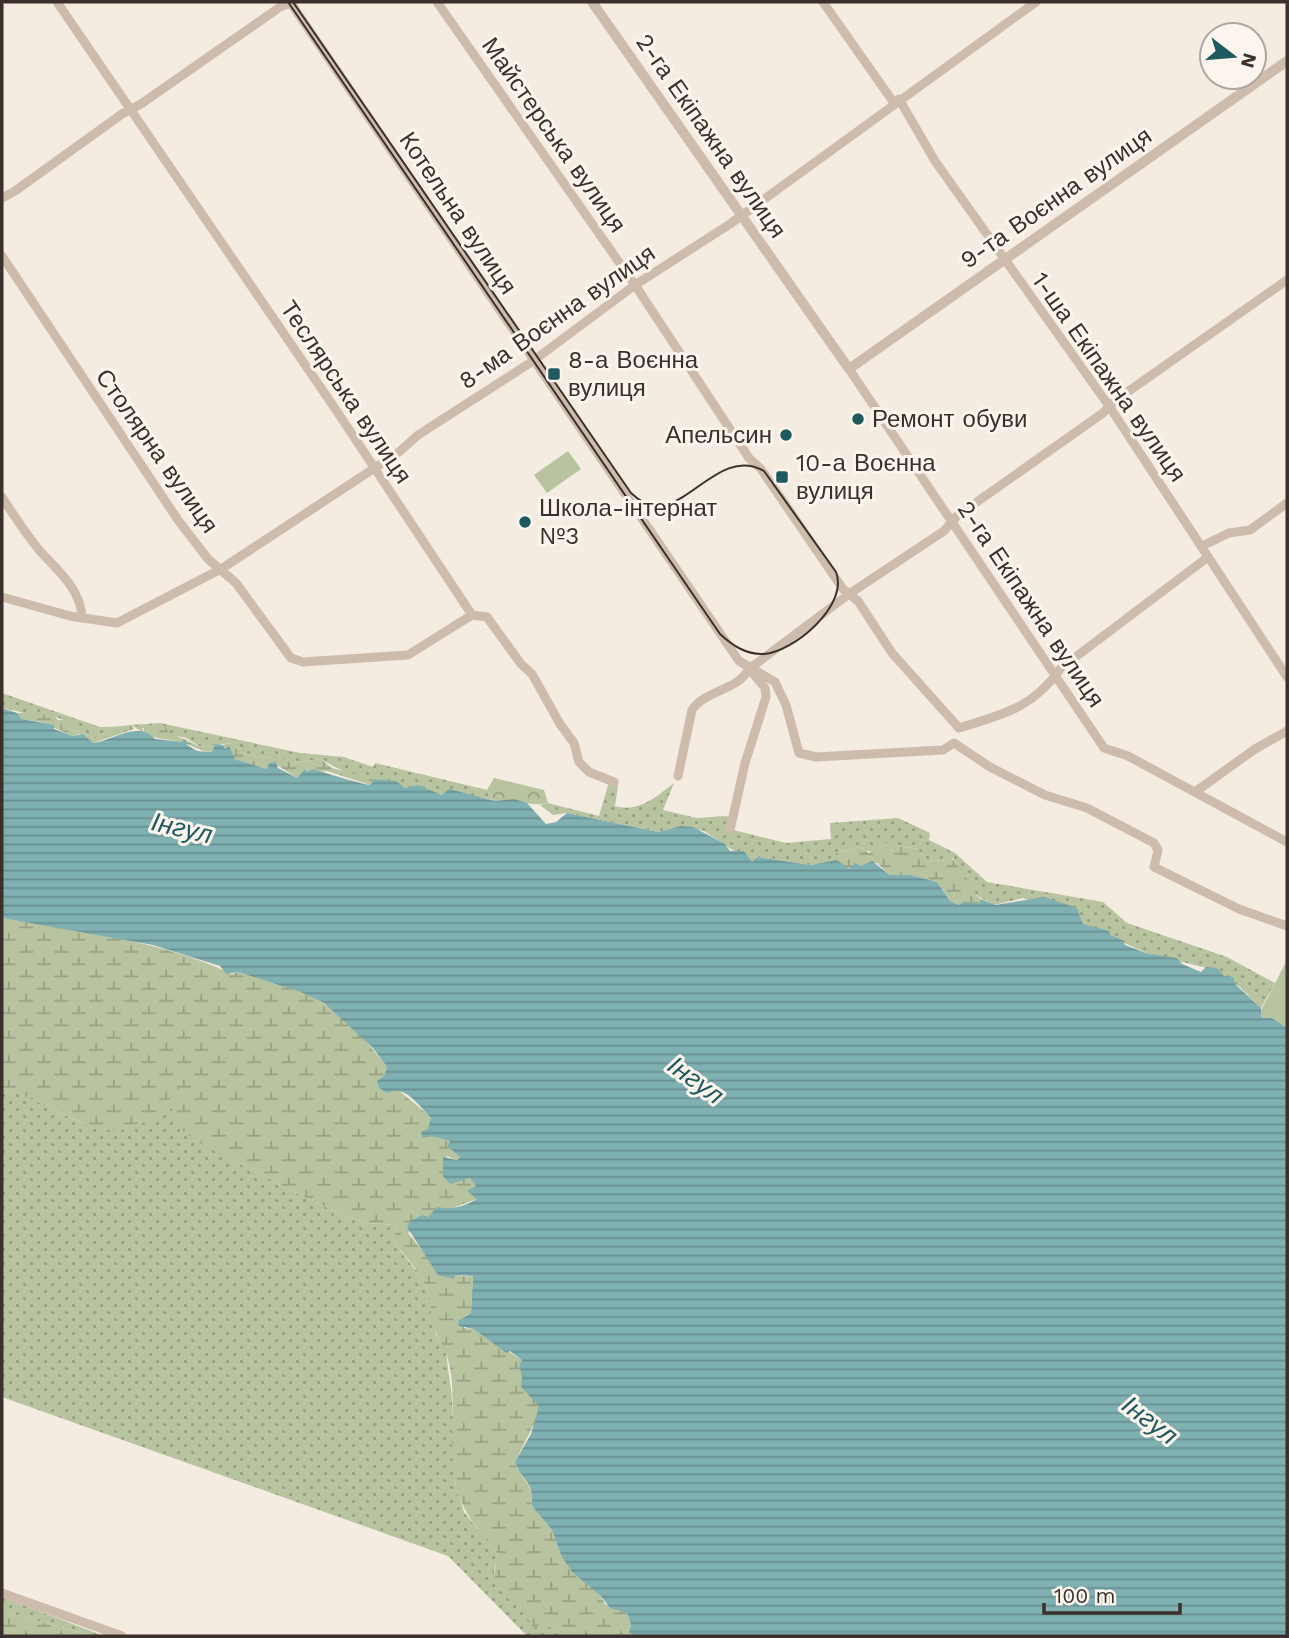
<svg xmlns="http://www.w3.org/2000/svg" width="1289" height="1638" viewBox="0 0 1289 1638" font-family="'Work Sans',sans-serif">
  <defs>
    <pattern id="grass-dots" width="8" height="8" patternUnits="userSpaceOnUse" patternTransform="scale(1.75)"><rect width="8" height="8" fill="#b8c4a0"/><path d="M2 2h.1M6 6h.1" fill="none" stroke="#97a083" stroke-width="1.8" stroke-linecap="round"/></pattern>
    <pattern id="forest-crowns" width="20" height="18" patternUnits="userSpaceOnUse" patternTransform="scale(1.75)"><rect width="20" height="18" fill="#b8c4a0"/><path d="M2 6a3 3 0 1 1 6 0M12 15a3 3 0 1 1 6 0" fill="none" stroke="#97a083"/></pattern>
    <pattern id="wetland-marsh" width="20" height="14" patternUnits="userSpaceOnUse" patternTransform="scale(1.75)"><rect width="20" height="14" fill="#b8c4a0"/><path d="M1 5h8M5 5V1M11 12h8M15 12V8" fill="none" stroke="#97a083"/></pattern>
    <pattern id="water-rules" width="6" height="5" patternUnits="userSpaceOnUse" patternTransform="scale(1.75)"><rect width="6" height="5" fill="#7fb0b2"/><path d="M0 2.5h6" fill="none" stroke="#699091"/></pattern>
  </defs>
  <rect width="100%" height="100%" fill="#f4ebe1"/>
  <!-- grass -->
  <g fill="url(#grass-dots)">
    <path d="M2,693L100,727H111L97,739L68,728L63,720L54,716H40L2,708Z"/>
    <path d="M160,723L300,753L344,757L373,767L375,763L487,790L495,801C478,795 464,797 446,795C428,793 429,786 405,788C389,777 380,782 362,777C346,773 334,767 321,759L293,763L275,756L268,758L246,754L231,743L201,747L186,738L142,728L144,733L131,725Z"/>
    <path d="M609,782L618,785L615,806C638,813 656,797 674,783L663,810L697,818L726,816L735,819L733,830L786,843L831,839L830,823L898,818L930,833L929,840L955,853L987,882L1103,902L1127,923L1227,957L1275,983L1261,1008L1240,987L1211,969L1149,954L1082,924L1080,916L1023,898L994,905L974,894L953,858L928,862L917,849L897,846C886,854 872,855 860,847L836,853L828,863L811,865L757,857L752,863L704,831L680,826L658,832L567,813L553,815L540,805L548,803L599,816Z"/>
    <path d="M181,1083L182,1131L238,1164L256,1169L279,1185L343,1215L366,1223L397,1225L393,1241L422,1278L430,1297L436,1335L445,1345L452,1398L455,1483L464,1512L498,1554L494,1572L512,1590L533,1627L545,1623L561,1636H527L448,1556L2,1397V1088C60,1103 99,1154 158,1113C167,1107 173,1092 181,1083Z"/>
    <path d="M2,1597L104,1636H93L2,1611Z"/>
  </g>
  <!-- forest -->
  <path fill="url(#forest-crowns)" d="M494,778L544,790L548,803C533,807 515,799 495,801L487,790Z"/>
  <!-- wetland -->
  <g fill="url(#wetland-marsh)">
    <path d="M35,712L40,716L52,712L58,720H70L68,728L97,739L111,727L131,725L134,729L93,743L79,734L73,736L41,722L22,719L17,713Z"/>
    <path d="M144,725L165,726L168,732L201,747L215,744L212,752C200,751 195,747 184,743C171,738 157,741 144,733Z"/>
    <path d="M231,743L246,754L268,758L275,756L293,763L321,759L332,768L375,779L370,785L327,771L307,773L306,769L297,778L277,765L267,769L235,759L229,747L225,749L223,745Z"/>
    <path d="M886,842L890,850L897,846L917,849L928,862L952,858L974,888V894L981,899L980,904L959,905L950,901L937,882L911,875H890L877,863L849,869L840,864L828,863L836,853L860,847L869,853Z"/>
    <path d="M2,918C80,932 161,940 232,974L238,972C259,978 281,983 301,991C335,1005 365,1038 387,1067L384,1076C396,1090 416,1103 431,1118L430,1136L450,1141L447,1146L460,1156L457,1160L446,1156L457,1179L470,1178L477,1186V1199L428,1217L408,1233C426,1254 441,1279 473,1276L471,1313L465,1316L464,1328L474,1329L522,1360L519,1365L523,1376L521,1387L539,1405V1414L515,1462C521,1483 532,1477 532,1506L552,1530L561,1555L600,1595L605,1604L627,1613L631,1625L629,1632L633,1636H561L545,1623L533,1628L512,1591L504,1594C492,1580 494,1571 498,1554C480,1532 463,1514 456,1486C444,1439 465,1378 438,1337C434,1331 436,1324 430,1318C436,1288 411,1263 393,1241L397,1225L366,1223L343,1215L279,1185L256,1169L238,1164L200,1143L182,1131L174,1119L171,1106L180,1086C168,1098 163,1117 150,1125L142,1122C135,1125 128,1129 121,1130C88,1134 38,1097 2,1088Z"/>
    <path d="M2,1611L93,1636H2Z"/>
  </g>
  <!-- pitch -->
  <g fill="#b8c4a0">
    <path d="M568,451L581,469L547,493L534,475Z"/>
    <path d="M1287,960V1028L1272,1018H1261L1260,1012Z"/>
  </g>
  <!-- water -->
  <path fill="url(#water-rules)" d="M2,708L17,713L22,719L54,725V729L73,736L83,734L93,743C115,740 137,720 155,739L183,742L186,739L187,745L197,751L212,752L215,744L223,745L225,749L229,746L235,759L267,769L269,763L276,762L278,768L297,778L305,769L307,772L314,769C317,771 366,785 370,785L375,779L396,781L405,788L418,785L442,795L449,789L495,801L514,799L527,803L546,824L556,822L567,813L658,832L680,826L693,827L725,844L730,851H744L752,862L757,857L811,865L837,860L849,869L855,863L861,866L872,861L890,875H911L937,882L950,901L959,905L963,902L979,904L981,899L995,905L1044,897L1077,908L1083,924L1109,931L1110,935L1122,940L1125,945L1149,954L1177,958L1182,964L1201,972L1206,967L1217,968L1224,976L1233,977L1235,984L1261,1008V1018H1272L1287,1028V1636H633L629,1632L631,1625L627,1613L610,1608L600,1595L572,1572L561,1555L552,1530L532,1506C533,1477 522,1483 515,1462L531,1434L539,1406L521,1387L522,1376L519,1365L522,1360L510,1351L506,1353L474,1329L459,1326L458,1321L471,1313L473,1276L455,1275L454,1279L438,1275L407,1227L410,1221L422,1215L428,1217L437,1207C452,1210 463,1207 477,1199L467,1191L476,1186L470,1178L450,1184L443,1176V1157L457,1160L460,1157L447,1146L450,1141L430,1136L423,1138L421,1132L428,1129L431,1118C418,1105 405,1084 387,1093L379,1088L377,1081L384,1076L387,1067L373,1048L324,1003L301,992L238,972L226,974L220,966L153,945L2,918Z"/>
  <g fill="none" stroke-linecap="round" stroke-linejoin="round">
    <!-- minor -->
    <g stroke="#cdbbac" stroke-width="9">
      <path d="M57,2L336,410L472,615L487,617L521,664L532,674L560,724L574,743L579,762L589,772L614,782"/>
      <path d="M290,2L739,661L775,682L786,705L799,753L816,757L943,750L954,743L990,767L1045,795L1087,808L1154,843L1158,850L1154,867L1239,909L1287,926"/>
      <path d="M437,2L635,285L749,458L761,469L843,589L858,601L892,653L959,728"/>
      <path d="M823,2L894,103"/>
      <path d="M899,99L935,161L1109,406L1287,677"/>
      <path d="M2,198L15,191L122,114L141,104L280,7L293,2"/>
      <path d="M2,256L178,520L208,559L236,583L291,658L303,662L408,655L472,615"/>
      <path d="M849,369L1104,748L1128,756L1287,842"/>
      <path d="M2,497C14,516 26,534 40,551C58,571 81,589 82,618"/>
      <path d="M1202,546L1229,533L1250,530L1287,503"/>
      <path d="M2,597L70,616L117,623L221,569L399,452L418,435L533,361L635,285L730,224L1036,2"/>
      <path d="M959,728C1004,714 1033,708 1061,668L1208,557"/>
      <path d="M678,776L692,710C706,689 736,692 749,669L849,594L944,531L957,516L1103,413L1116,400L1287,280"/>
      <path d="M1195,792L1255,749L1287,731"/>
      <path d="M730,830L745,763L766,697L765,688L752,672"/>
      <path d="M2,1593L122,1636"/>
    </g>
    <!-- tertiary -->
    <path stroke="#cdbbac" stroke-width="10" d="M592,2L849,369L1287,61"/>
    <!-- tram -->
    <path stroke="#3b302b" stroke-width="2" d="M288,2L720,634C732,645 746,655 764,654C793,652 849,606 836,572L764,471C712,442 678,539 631,493L293,2"/>
  </g>
  <!-- markers -->
  <g fill="#1f5a5e" stroke="#fbf5ee" stroke-width="2.5">
    <rect x="547" y="367" width="14" height="14" rx="3.5"/>
    <circle cx="858" cy="419" r="7"/>
    <circle cx="786" cy="435" r="7"/>
    <rect x="775" y="470" width="14" height="14" rx="3.5"/>
    <circle cx="525" cy="522" r="7"/>
  </g>
  <g text-anchor="middle" stroke-width="6" stroke-linejoin="round" paint-order="stroke">
    <!-- street labels -->
    <g font-size="24" fill="#3b302b" stroke="#fbf5ee">
      <text transform="translate(554 135) rotate(55)" y="8">Майстерська вулиця</text>
      <text transform="translate(711 136) rotate(55)" y="8">2-га Екіпажна вулиця</text>
      <text transform="translate(1056 198) rotate(-35)" y="8">9-та Воєнна вулиця</text>
      <text transform="translate(458 213) rotate(56)" y="8">Котельна вулиця</text>
      <text transform="translate(557 317) rotate(-35)" y="8">8-ма Воєнна вулиця</text>
      <text transform="translate(1109 377) rotate(55)" y="8">1-ша Екіпажна вулиця</text>
      <text transform="translate(346 392) rotate(56)" y="8">Теслярська вулиця</text>
      <text transform="translate(157 451) rotate(55)" y="8">Столярна вулиця</text>
      <text transform="translate(1031 604) rotate(56)" y="8">2-га Екіпажна вулиця</text>
    </g>
    <!-- poi labels -->
    <g font-size="24" fill="#3b302b" stroke="#fbf5ee" text-anchor="start">
      <text x="568" y="368">8-а Воєнна<tspan x="568" dy="28">вулиця</tspan></text>
      <text x="872" y="427">Ремонт обуви</text>
      <text x="772" y="443" text-anchor="end">Апельсин</text>
      <text x="796" y="471">10-а Воєнна<tspan x="796" dy="28">вулиця</tspan></text>
      <text x="539" y="516">Школа-інтернат<tspan x="539" dy="28">№3</tspan></text>
    </g>
    <!-- water labels -->
    <g font-size="26" font-style="italic" fill="#1f5a5e" stroke="#fbf5ee">
      <text transform="translate(182 828) rotate(13)" y="9">Інгул</text>
      <text transform="translate(696 1080) rotate(36)" y="9">Інгул</text>
      <text transform="translate(1150 1420) rotate(37)" y="9">Інгул</text>
    </g>
  </g>
  <!-- border -->
  <rect width="1289" height="1638" fill="none" stroke="#3b302b" stroke-width="7"/>
  <!-- north arrow -->
  <g transform="translate(1233 56) rotate(106)"><circle r="33" fill="#fbf5ee" stroke="#aea6a0" stroke-width="2"/>
  <path d="M0-5L12 26L0 18L-12 26Z" fill="#1f5a5e"/>
  <text y="-10" font-size="19" font-weight="bold" text-anchor="middle" fill="#3b302b">N</text>
  </g>
  <!-- scale -->
  <path d="M1044 1603v10h136v-10" fill="none" stroke="#3b302b" stroke-width="3.5"/>
  <text x="1054" y="1603" font-size="21" fill="#3b302b" stroke="#fbf5ee" stroke-width="5" paint-order="stroke">100 m</text>
</svg>
